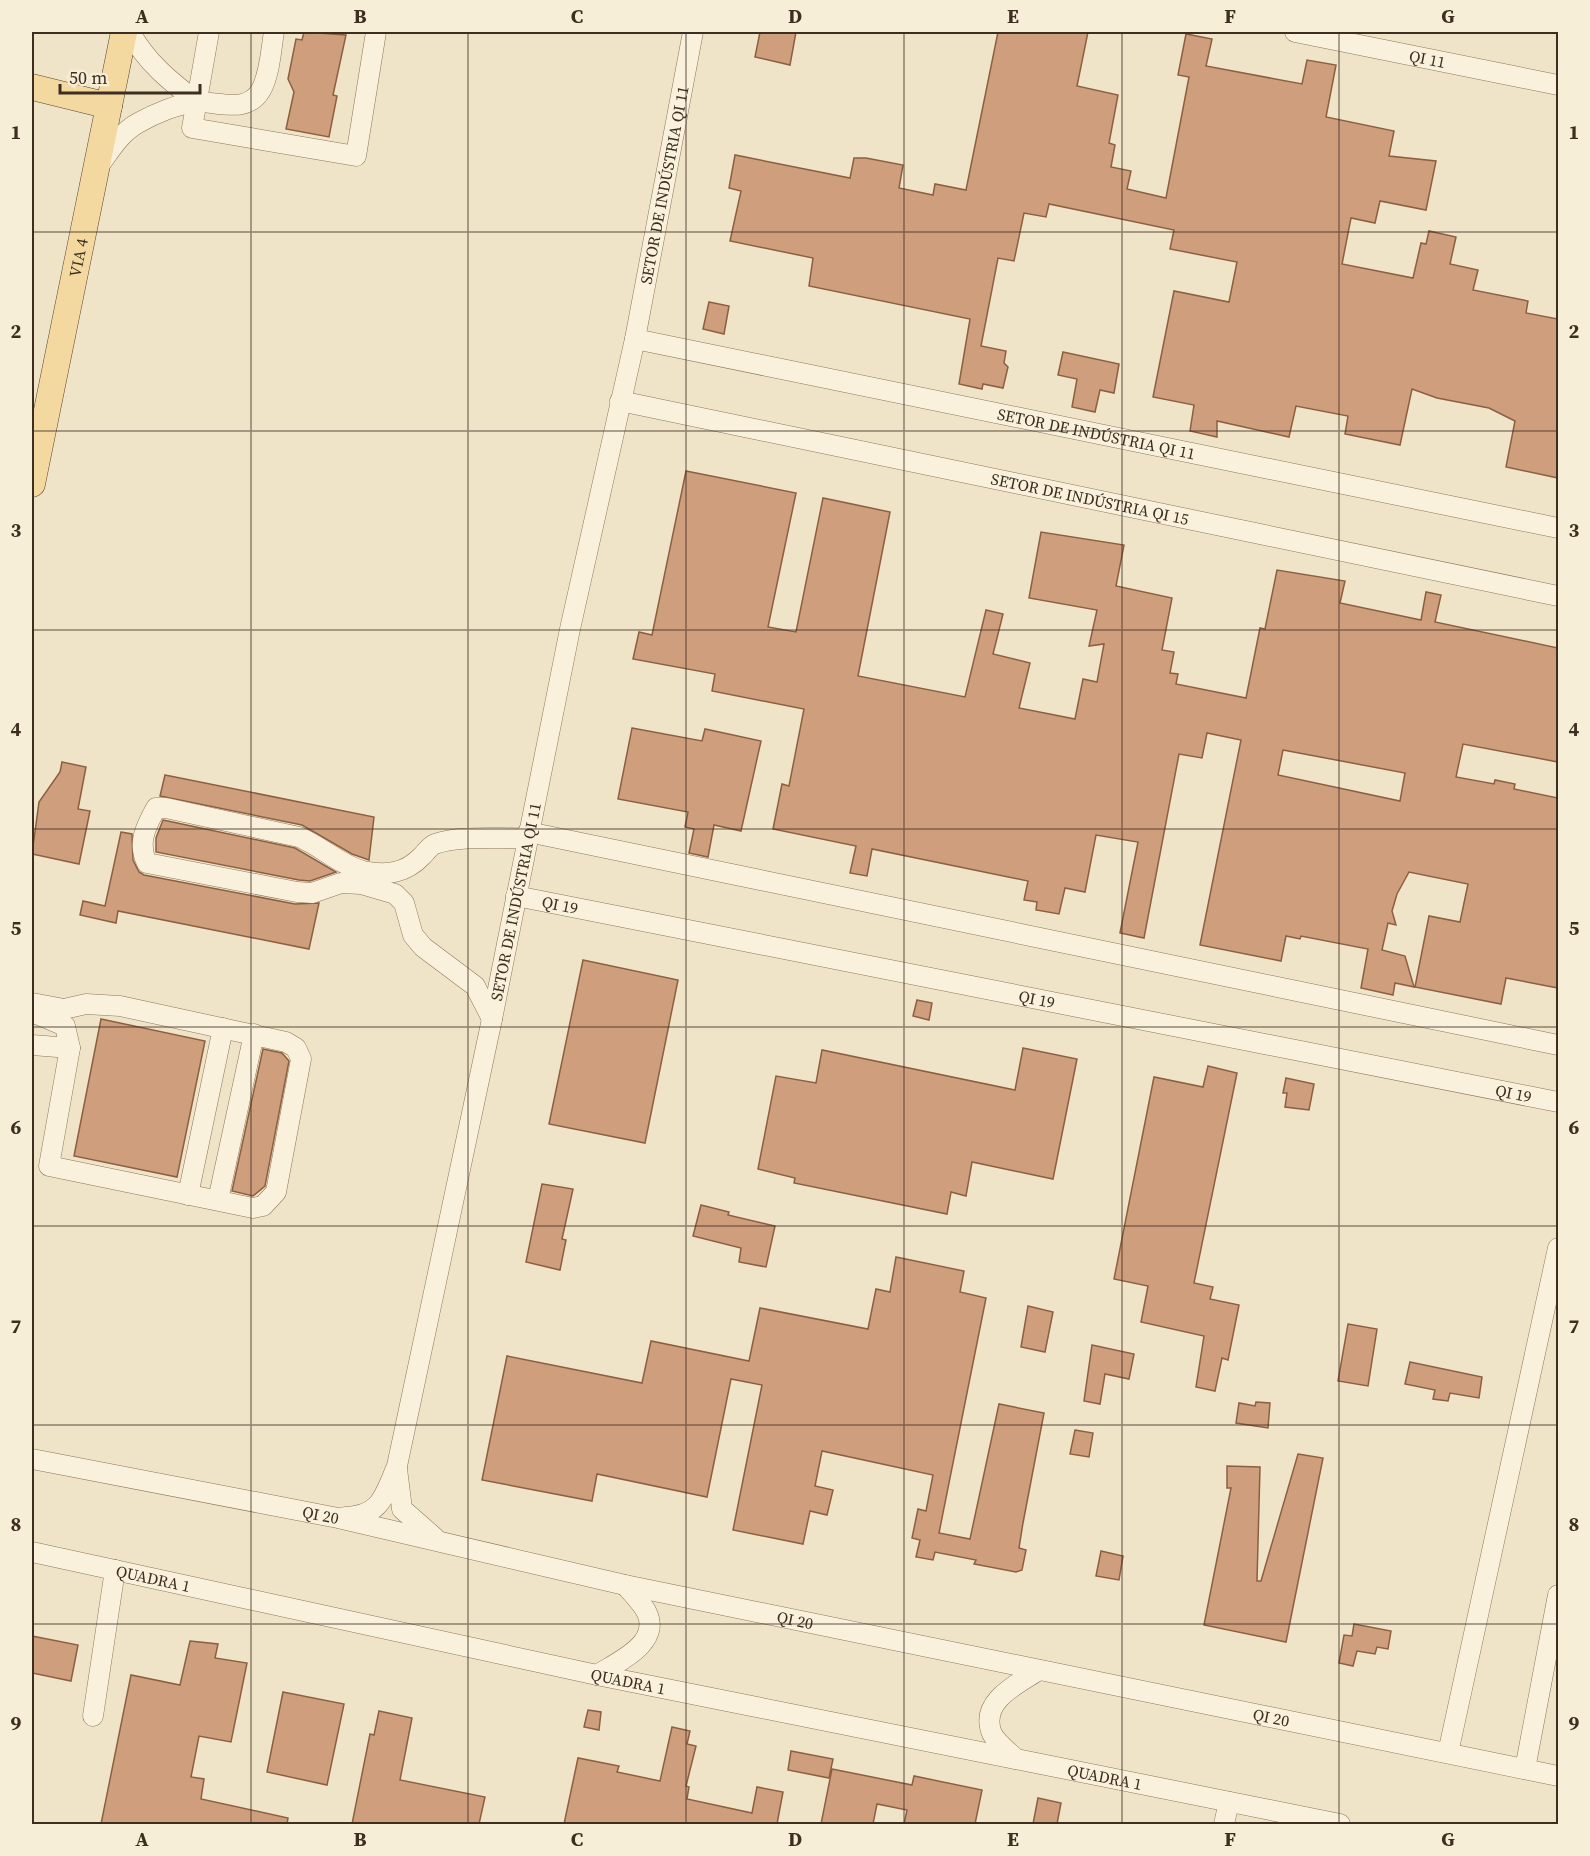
<svg xmlns="http://www.w3.org/2000/svg" width="1590" height="1856" viewBox="0 0 1590 1856" font-family="'Source Serif 4',serif">
  <rect width="100%" height="100%" fill="#f0e4c8"/>
  <!-- building -->
  <g fill="#cf9f7d" stroke="#8d5f41" stroke-width="1.5" fill-rule="evenodd">
    <path d="M304,32L346,35L333,95L337,96L329,137L286,129L294,92L288,79L296,39L302,40Z"/>
    <path d="M760,32H796L790,65L755,57Z"/>
    <path d="M998,32H1088L1077,86L1118,95L1109,143L1115,145L1111,167L1131,171L1127,189L1166,198L1189,77L1178,75L1186,34L1212,39L1206,66L1302,84L1307,60L1336,65L1326,117L1394,131L1389,156L1436,161L1426,210L1380,201L1375,223L1351,218L1342,264L1413,278L1421,243L1426,244L1429,231L1456,237L1450,264L1478,270L1473,290L1528,301L1526,313L1558,319V478L1506,467L1515,421L1489,408L1437,398L1412,389L1400,445L1345,434L1348,416L1296,406L1289,437L1217,421V437L1190,431L1194,405L1153,397L1174,291L1229,302L1237,262L1170,249L1174,230L1049,204L1046,217L1024,213L1014,261L998,258L981,346L1006,351L1004,363L1008,367L1003,388L983,384L982,389L959,384L970,319L809,286L813,258L730,241L741,191L729,188L735,155L850,178L854,158H866L903,165L899,188L933,195L935,184L966,190Z"/>
    <path d="M709,302L729,306L724,334L703,329Z"/>
    <path d="M1063,352L1119,364L1114,393L1100,390L1095,412L1072,407L1077,379L1058,375Z"/>
    <path d="M686,471L796,493L768,627L796,632L823,498L890,512L858,676L965,697L986,610L1003,614L993,654L1030,663L1019,708L1075,719L1083,679L1097,682L1104,644L1089,646L1097,610L1029,598L1041,532L1124,545L1116,586L1172,598L1162,650L1174,652L1170,673L1178,674L1176,684L1246,698L1260,628L1265,629L1277,570L1345,581L1340,603L1421,620L1426,592L1441,595L1435,622L1558,648V762L1463,744L1456,777L1494,784L1495,780L1515,784L1514,789L1558,798V988L1506,978L1501,1004L1415,987L1429,916L1460,922L1468,884L1409,872L1397,894L1392,911L1396,925L1388,923L1382,950L1405,956L1414,987L1395,983L1393,995L1361,988L1368,949L1301,936L1300,939L1286,936L1281,961L1200,945L1241,740L1207,733L1202,758L1179,754L1144,938L1120,933L1138,842L1096,835L1085,892L1065,888L1059,914L1036,910L1037,902L1024,900L1028,881L872,849L867,876L850,873L856,846L773,829L782,784L789,786L804,709L712,691L715,674L633,659L639,632L652,635ZM1283,750L1405,773L1400,801L1278,775Z"/>
    <path d="M632,728L702,741L705,729L761,741L741,831L714,825L708,857L689,853L694,829L685,827L688,812L618,799Z"/>
    <path d="M62,762L86,767L78,809L90,811L79,864L32,854L39,802L60,772Z"/>
    <path d="M165,775L374,817L369,860L352,854L302,825L160,796Z"/>
    <path d="M163,820L295,848L336,872L310,881L299,880L156,852V838Z"/>
    <path d="M121,832L132,834L133,860L139,872L144,875L295,904L319,903L309,949L118,911L116,923L80,915L83,901L105,906Z"/>
    <path d="M583,960L678,980L645,1143L549,1124Z"/>
    <path d="M917,1000L932,1003L929,1020L913,1016Z"/>
    <path d="M101,1019L205,1041L177,1177L74,1156Z"/>
    <path d="M1023,1048L1077,1059L1053,1179L972,1162L966,1196L951,1192L947,1214L794,1183L795,1178L758,1169L776,1076L816,1083L822,1050L1015,1090Z"/>
    <path d="M263,1049L282,1053L289,1061L265,1186L253,1196L232,1191Z"/>
    <path d="M1208,1066L1237,1073L1194,1283L1213,1287L1210,1299L1239,1305L1228,1360L1222,1358L1215,1391L1196,1387L1204,1336L1141,1322L1148,1286L1114,1279L1154,1077L1203,1087Z"/>
    <path d="M1286,1078L1314,1084L1309,1110L1285,1107L1287,1093H1283Z"/>
    <path d="M542,1184L573,1189L562,1239L566,1240L560,1270L526,1262Z"/>
    <path d="M701,1205L729,1212L728,1215L775,1226L766,1267L739,1262L741,1248L693,1236Z"/>
    <path d="M896,1257L964,1271L960,1292L986,1298L939,1533L970,1539L999,1404L1044,1413L1023,1523L1019,1548L1026,1550L1022,1570L1016,1572L974,1564L976,1560L935,1552L933,1560L916,1557L920,1540L912,1538L918,1509L926,1511L933,1475L822,1451L815,1486L833,1490L827,1515L810,1511L803,1544L733,1530L762,1385L731,1379L707,1497L597,1474L592,1501L482,1480L507,1356L642,1383L651,1341L749,1361L760,1308L868,1329L876,1289L890,1292Z"/>
    <path d="M1028,1306L1053,1312L1045,1352L1021,1347Z"/>
    <path d="M1348,1324L1377,1329L1368,1386L1338,1381Z"/>
    <path d="M1092,1345L1134,1354L1129,1379L1105,1374L1100,1404L1084,1401Z"/>
    <path d="M1410,1362L1482,1377L1479,1398L1450,1393L1448,1401L1433,1399L1435,1390L1405,1384Z"/>
    <path d="M1256,1402L1270,1403L1268,1428L1236,1423L1239,1403L1255,1406Z"/>
    <path d="M1075,1430L1093,1433L1089,1457L1070,1454Z"/>
    <path d="M1298,1454L1323,1458L1286,1642L1204,1625L1231,1488H1227V1466L1260,1467L1257,1581H1261Z"/>
    <path d="M1101,1551L1123,1556L1119,1580L1096,1576Z"/>
    <path d="M1354,1624L1391,1631L1388,1649L1377,1647L1375,1654L1357,1651L1353,1666L1339,1663L1344,1635L1352,1636Z"/>
    <path d="M32,1636L78,1645L71,1681L32,1673Z"/>
    <path d="M190,1641L218,1644L215,1658L247,1663L231,1742L199,1736L191,1777L204,1779L201,1799L288,1818L287,1824H101L131,1675L180,1685Z"/>
    <path d="M283,1692L344,1704L327,1785L267,1772Z"/>
    <path d="M588,1710L601,1712L599,1730L584,1727Z"/>
    <path d="M379,1711L412,1718L400,1780L485,1797L479,1824H352L370,1734L374,1735Z"/>
    <path d="M672,1727L690,1731L687,1744L696,1746L686,1786L689,1787L687,1799L752,1813L757,1787L783,1792L777,1824H564L578,1758L619,1766L617,1772L660,1781Z"/>
    <path d="M791,1751L833,1759L829,1778L788,1770Z"/>
    <path d="M832,1769L912,1785L914,1776L982,1790L975,1824H904L907,1810L877,1804L873,1824H821Z"/>
    <path d="M1038,1798L1061,1803L1057,1824H1033Z"/>
  </g>
  <g fill="none" stroke-linecap="round" stroke-linejoin="round">
    <defs>
      <g id="minor">
        <path d="M130,32C146,62 170,81 197,102"/>
        <path d="M209,32L192,128L356,156L376,32"/>
        <path id="s1" d="M1295,32L1558,85"/>
        <path d="M98,167C110,151 120,133 138,123C154,114 179,103 198,102C220,102 247,114 261,90C270,74 271,49 274,32"/>
        <path id="s2" d="M635,339L1558,528"/>
        <path id="s3" d="M620,401L1558,596"/>
        <path d="M528,832L1558,1045"/>
        <path id="s4" d="M516,896L1558,1102"/>
        <path d="M32,1003L64,1009L86,1004L120,1006L286,1042L296,1048L301,1059L276,1192L263,1206L253,1208L49,1166L70,1048L65,1026L32,1012"/>
        <path d="M492,1019L475,986L423,947L413,935L404,903L395,894L361,884L341,883L312,893L297,892L147,863C137,843 146,826 156,808H166L299,837C321,846 340,865 363,871C387,876 406,873 422,856C426,852 430,846 435,844C459,835 501,839 527,838"/>
        <path d="M32,1045L70,1048"/>
        <path d="M188,1195L223,1028"/>
        <path d="M218,1200L254,1034"/>
        <path id="s5" d="M32,1459L338,1518L625,1585L1558,1776"/>
        <path d="M397,1469L402,1509L435,1538"/>
        <path id="s6" d="M345,1517C381,1516 384,1496 397,1466L492,1019L570,629L635,339L693,32"/>
        <path id="s7" d="M32,1552L597,1675L1340,1824"/>
        <path d="M597,1675C617,1662 663,1643 646,1611C641,1602 632,1593 625,1585"/>
        <path d="M93,1716L115,1570"/>
        <path d="M1448,1753L1558,1248"/>
        <path d="M1016,1759C1009,1752 994,1741 991,1731C981,1700 1018,1684 1039,1670"/>
        <path d="M1525,1769L1558,1595"/>
        <path d="M1224,1824L1229,1802"/>
      </g>
      <g id="major">
        <path d="M32,87L109,106"/>
        <path id="s8" d="M32,484L124,32"/>
      </g>
    </defs>
    <!-- minor casing -->
    <use href="#minor" stroke="#8d765c" stroke-width="21"/>
    <!-- major casing -->
    <use href="#major" stroke="#5b4430" stroke-width="27"/>
    <!-- minor -->
    <use href="#minor" stroke="#faf1dc" stroke-width="20"/>
    <!-- major -->
    <use href="#major" stroke="#f3d9a0" stroke-width="26"/>
  </g>
  <!-- grid -->
  <path fill="none" stroke="#3d2e20" stroke-width="1.5" stroke-opacity="0.55" d="M251,32V1824M468,32V1824M686,32V1824M904,32V1824M1122,32V1824M1339,32V1824M32,232H1558M32,431H1558M32,630H1558M32,829H1558M32,1027H1558M32,1226H1558M32,1425H1558M32,1624H1558"/>
  <g text-anchor="middle" stroke-width="4.5" stroke-linejoin="round" paint-order="stroke">
    <!-- street labels -->
    <g font-size="16" fill="#3d2e20" stroke="#f7eed8">
      <text dy="6" stroke="none"><textPath href="#s1" startOffset="135">QI 11</textPath></text>
      <text dy="6" stroke="none"><textPath href="#s6" startOffset="1388">SETOR DE INDÚSTRIA QI 11</textPath></text>
      <text dy="6" stroke="none"><textPath href="#s8" startOffset="231">VIA 4</textPath></text>
      <text dy="6" stroke="none"><textPath href="#s2" startOffset="471">SETOR DE INDÚSTRIA QI 11</textPath></text>
      <text dy="6" stroke="none"><textPath href="#s3" startOffset="480">SETOR DE INDÚSTRIA QI 15</textPath></text>
      <text dy="6" stroke="none"><textPath href="#s6" startOffset="656">SETOR DE INDÚSTRIA QI 11</textPath></text>
      <text dy="6" stroke="none"><textPath href="#s4" startOffset="45">QI 19</textPath></text>
      <text dy="6" stroke="none"><textPath href="#s4" startOffset="531">QI 19</textPath></text>
      <text dy="6" stroke="none"><textPath href="#s4" startOffset="1017">QI 19</textPath></text>
      <text dy="6" stroke="none"><textPath href="#s5" startOffset="294">QI 20</textPath></text>
      <text dy="6" stroke="none"><textPath href="#s7" startOffset="124">QUADRA 1</textPath></text>
      <text dy="6" stroke="none"><textPath href="#s5" startOffset="780">QI 20</textPath></text>
      <text dy="6" stroke="none"><textPath href="#s7" startOffset="610">QUADRA 1</textPath></text>
      <text dy="6" stroke="none"><textPath href="#s5" startOffset="1266">QI 20</textPath></text>
      <text dy="6" stroke="none"><textPath href="#s7" startOffset="1096">QUADRA 1</textPath></text>
    </g>
  </g>
  <!-- border -->
  <rect width="1590" height="1856" fill="none" stroke="#f7eed8" stroke-width="66"/>
  <!-- scale -->
  <path d="M60 84v9h140v-9" fill="none" stroke="#3d2e20" stroke-width="3"/>
  <text x="69" y="84" font-size="18" fill="#3d2e20" stroke="#f7eed8" stroke-width="4.5" paint-order="stroke">50 m</text>
  <rect x="33" y="33" width="1524" height="1790" fill="none" stroke="#3d2e20" stroke-width="2"/>
  <g font-size="20" text-anchor="middle" font-weight="bold" fill="#3d2e20">
    <text x="142" y="23">A</text>
    <text x="360" y="23">B</text>
    <text x="577" y="23">C</text>
    <text x="795" y="23">D</text>
    <text x="1013" y="23">E</text>
    <text x="1230" y="23">F</text>
    <text x="1448" y="23">G</text>
    <text x="16" y="139">1</text>
    <text x="1574" y="139">1</text>
    <text x="16" y="338">2</text>
    <text x="1574" y="338">2</text>
    <text x="16" y="537">3</text>
    <text x="1574" y="537">3</text>
    <text x="16" y="736">4</text>
    <text x="1574" y="736">4</text>
    <text x="16" y="935">5</text>
    <text x="1574" y="935">5</text>
    <text x="16" y="1134">6</text>
    <text x="1574" y="1134">6</text>
    <text x="16" y="1333">7</text>
    <text x="1574" y="1333">7</text>
    <text x="16" y="1531">8</text>
    <text x="1574" y="1531">8</text>
    <text x="16" y="1730">9</text>
    <text x="1574" y="1730">9</text>
    <text x="142" y="1846">A</text>
    <text x="360" y="1846">B</text>
    <text x="577" y="1846">C</text>
    <text x="795" y="1846">D</text>
    <text x="1013" y="1846">E</text>
    <text x="1230" y="1846">F</text>
    <text x="1448" y="1846">G</text>
  </g>
</svg>
